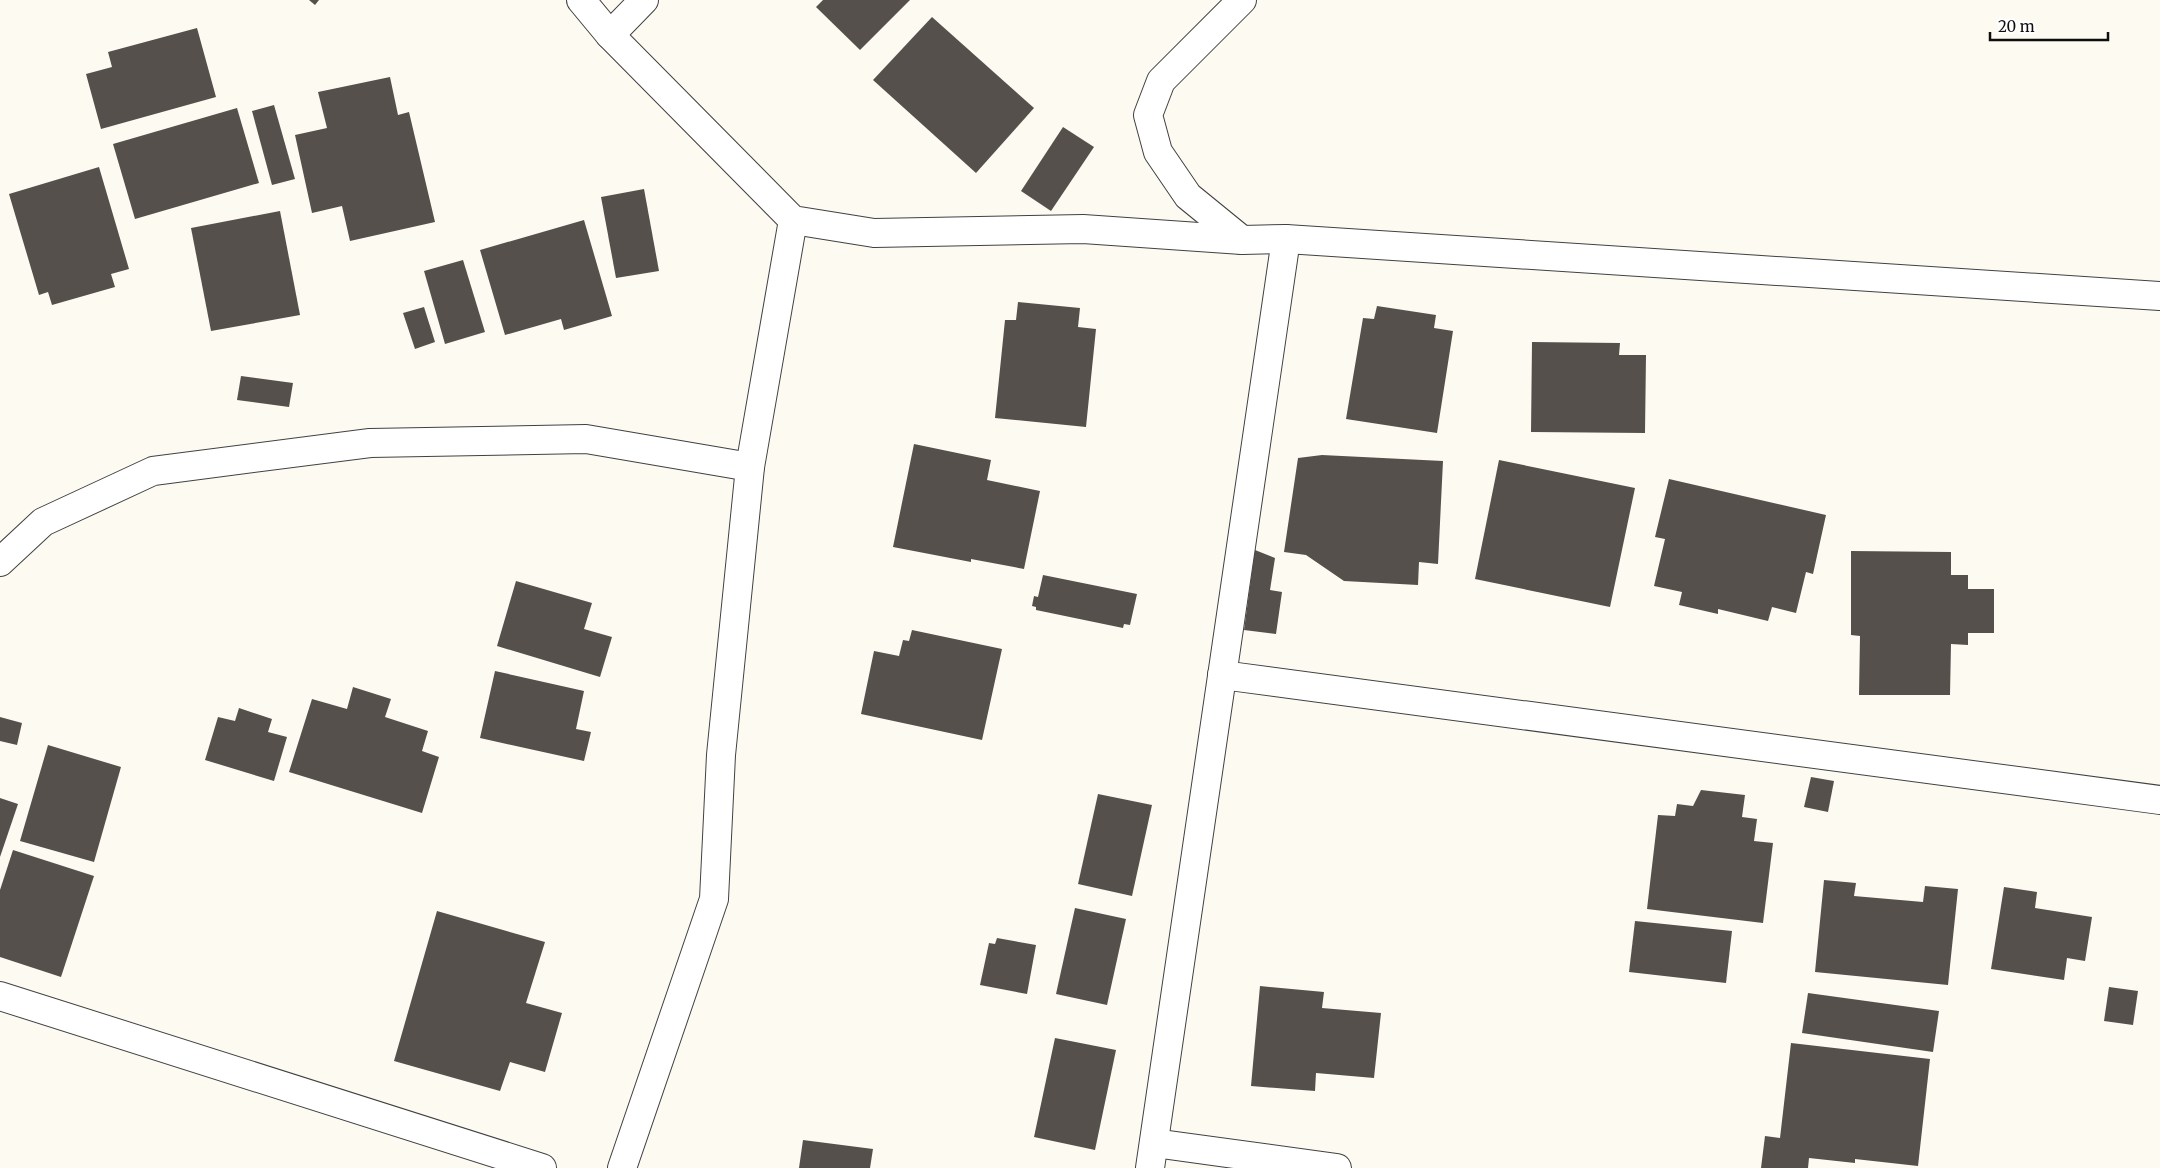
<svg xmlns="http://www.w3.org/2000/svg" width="2160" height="1168" viewBox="0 0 2160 1168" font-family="Merriweather,serif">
  <rect width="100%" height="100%" fill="#fdfbf1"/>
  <!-- building -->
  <g fill="#55504c">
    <path d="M309,0H319L315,5Z"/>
    <path d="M823,0H910L860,50L816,7Z"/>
    <path d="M932,17L1034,108L976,173L873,80Z"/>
    <path d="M197,28L216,97L101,129L86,74L112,67L108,52Z"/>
    <path d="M390,77L398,115L409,112L435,222L350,241L342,206L312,213L295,135L327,128L318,92Z"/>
    <path d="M274,105L295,179L272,185L252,111Z"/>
    <path d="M237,108L259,183L135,219L113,144Z"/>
    <path d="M1063,127L1094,147L1051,211L1021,191Z"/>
    <path d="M99,167L129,269L111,274L115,287L52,305L48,292L39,295L9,194Z"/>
    <path d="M644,189L659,271L616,278L601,197Z"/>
    <path d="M280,211L300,315L211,331L191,228Z"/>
    <path d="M584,220L612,316L564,330L561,319L505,335L480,250Z"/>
    <path d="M463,260L485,332L445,344L424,271Z"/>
    <path d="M1018,302L1080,308L1078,327L1096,329L1086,427L995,418L1005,320H1016Z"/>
    <path d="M1377,306L1436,315L1434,328L1453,331L1437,433L1346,419L1363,318L1374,319Z"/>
    <path d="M424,307L435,342L415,349L403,313Z"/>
    <path d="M1532,342L1620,343L1619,355H1646L1645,433L1531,432Z"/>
    <path d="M241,376L293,383L289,407L237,400Z"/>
    <path d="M914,444L991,460L987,480L1040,491L1024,569L971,559V562L893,547Z"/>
    <path d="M1322,455L1443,461L1438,564L1419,562L1418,585L1344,581L1306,555L1284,552L1298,458Z"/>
    <path d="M1499,460L1635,488L1610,607L1475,579Z"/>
    <path d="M1669,479L1826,515L1813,574L1806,572L1796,613L1772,607L1768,621L1718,609V614L1679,605L1682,592L1654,586L1665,539L1655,537Z"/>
    <path d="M1255,550L1275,558L1270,590L1282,592L1276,634L1244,630Z"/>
    <path d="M1851,551L1951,552V575H1968V589H1994V633H1968V645L1951,644L1950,695H1859L1860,636L1851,635Z"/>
    <path d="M1043,575L1137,594L1130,625L1124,624L1123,628L1036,610V607L1032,606L1034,596L1038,597Z"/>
    <path d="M516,581L592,603L584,629L612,637L600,677L497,646Z"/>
    <path d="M912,630L1002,649L982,740L861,714L874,651L899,656L903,640L909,641Z"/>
    <path d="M495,671L584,691L576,729L591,732L584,761L480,738Z"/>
    <path d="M353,687L391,699L385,717L428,731L422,751L439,757L422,813L289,772L312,699L347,709Z"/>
    <path d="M239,708L272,719L268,732L287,737L274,781L205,760L218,717L235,721Z"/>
    <path d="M0,717L22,723L17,745L0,741Z"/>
    <path d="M48,745L121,767L94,862L20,841Z"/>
    <path d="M1811,777L1834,781L1828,812L1804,807Z"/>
    <path d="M1701,790L1745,795L1742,817L1757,819L1754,841L1773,843L1763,923L1647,909L1658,815L1675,816L1677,804L1693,806Z"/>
    <path d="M1098,794L1152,805L1132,896L1078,884Z"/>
    <path d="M0,798L18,804L0,857Z"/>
    <path d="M13,850L94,876L61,977L0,957V890Z"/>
    <path d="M1824,880L1856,883L1854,896L1923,902L1925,886L1958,889L1948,985L1815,972Z"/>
    <path d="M2004,887L2037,892L2035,908L2092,917L2085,961L2067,958L2064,980L1991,969Z"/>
    <path d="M1075,908L1126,919L1107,1005L1056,994Z"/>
    <path d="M437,911L545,942L526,1003L562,1013L545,1072L510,1062L500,1091L394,1061Z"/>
    <path d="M1635,921L1732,931L1726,983L1629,972Z"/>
    <path d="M997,938L1036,945L1027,994L980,985L989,943L995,944Z"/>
    <path d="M1260,986L1324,992L1322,1008L1381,1013L1374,1078L1316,1073L1315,1091L1251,1086Z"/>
    <path d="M2109,987L2138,991L2133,1025L2104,1021Z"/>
    <path d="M1808,993L1939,1011L1933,1052L1802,1033Z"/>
    <path d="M1055,1038L1116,1050L1095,1150L1034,1137Z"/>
    <path d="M1791,1043L1930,1059L1918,1166L1855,1159V1163L1809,1158L1808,1168H1761L1765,1136L1780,1138Z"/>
    <path d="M803,1140L873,1149L870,1168H799Z"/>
  </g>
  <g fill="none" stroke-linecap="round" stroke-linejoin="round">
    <defs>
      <g id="minor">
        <path d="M581,0L610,35L793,220L874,233L1083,229L1242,240L1286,239L2160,296"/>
        <path d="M1242,0L1161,81L1148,115L1158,152L1188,196L1242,240"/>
        <path d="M610,35L644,0"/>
        <path d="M0,562L43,522L153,471L370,443L586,439L750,467"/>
        <path d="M1222,675L2160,800"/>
        <path d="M0,996L542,1168"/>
        <path d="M1154,1143L1337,1168"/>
        <path d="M622,1168L714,899L721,755L750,467L793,220"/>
        <path d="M1150,1168L1286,239"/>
      </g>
    </defs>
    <!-- minor casing -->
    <use href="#minor" stroke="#414141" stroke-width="30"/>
    <!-- minor -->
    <use href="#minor" stroke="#fff" stroke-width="28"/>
  </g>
  <!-- scale -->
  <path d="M1990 32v8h118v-8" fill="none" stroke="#0e0e0e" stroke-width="2.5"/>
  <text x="1998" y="32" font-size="15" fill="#0e0e0e" stroke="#ffffff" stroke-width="4" paint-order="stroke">20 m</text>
</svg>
